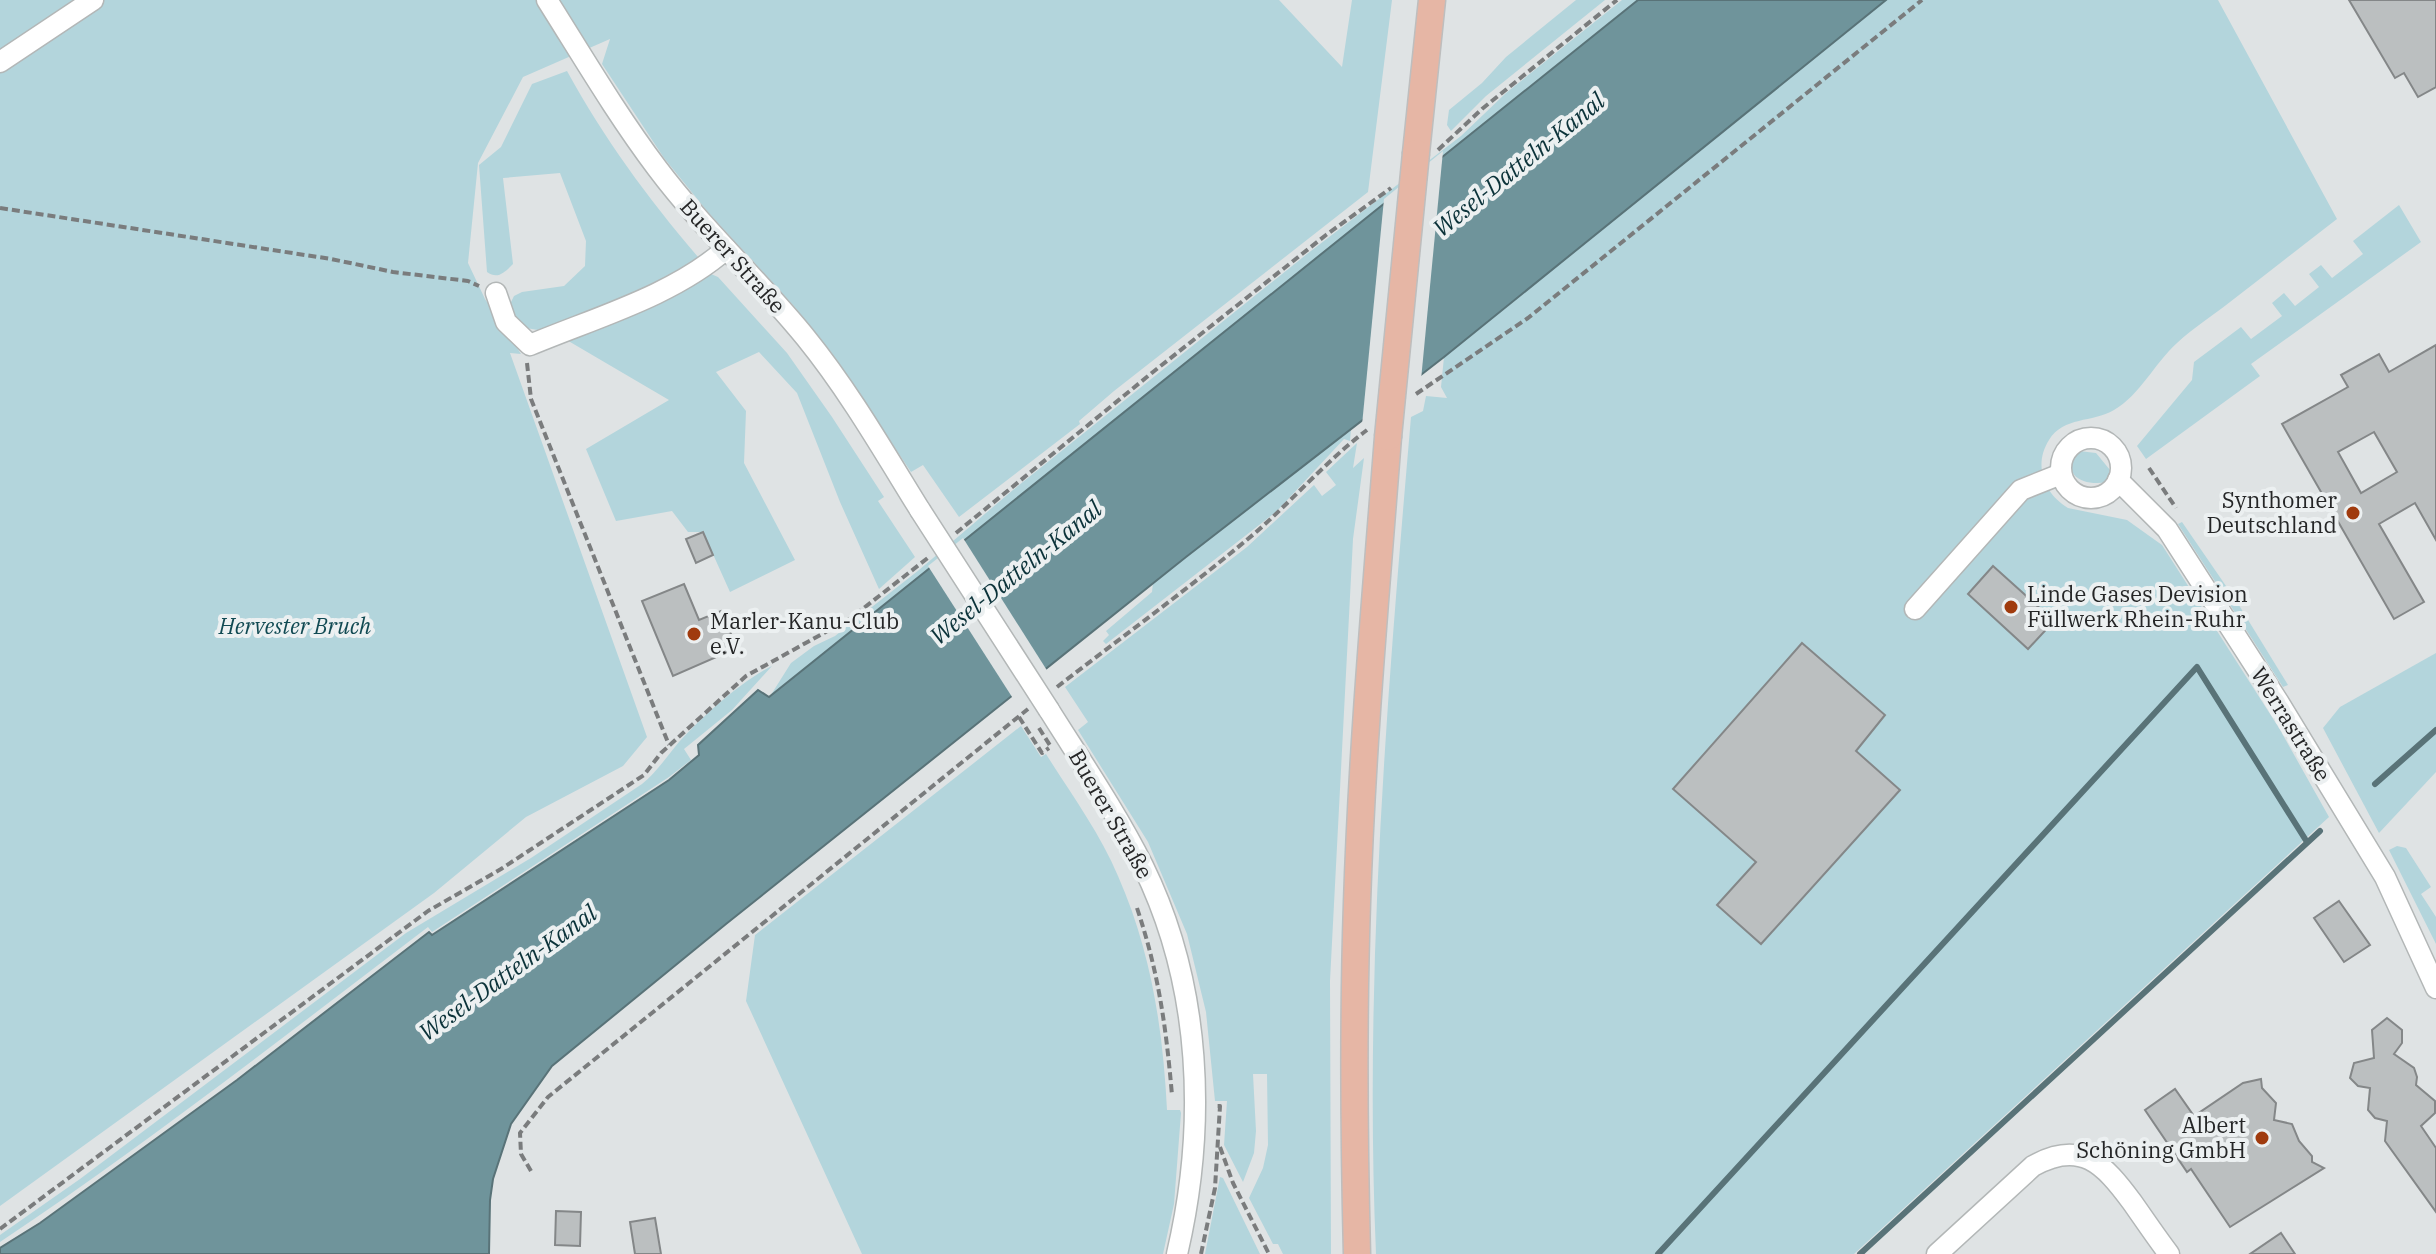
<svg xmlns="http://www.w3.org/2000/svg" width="2436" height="1254" viewBox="0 0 2436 1254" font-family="'IBM Plex Serif',serif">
  <rect width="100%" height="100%" fill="#dfe3e4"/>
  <!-- green -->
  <g fill="#b3d5dc">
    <path d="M0,0H1279L1342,67L1352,0H1392L1368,192L1114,391L1079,421L1080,424L959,517L923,465L911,472L831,352L793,305L707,211L664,158L602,64L610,39L523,77L478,163L468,263L485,299L521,354L510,353L647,737L623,766L526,817L434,893L0,1206Z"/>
    <path d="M1576,0H1605L1486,96L1451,131L1447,125L1449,110L1482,83L1506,57Z"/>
    <path d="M1622,0H1638L769,698L791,663L814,646L835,636L919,570L1013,490L1307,254L1461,136L1506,93Z"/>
    <path d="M1886,0H2218L2337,219C2301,247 2266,274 2230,302C2212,316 2193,328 2177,343C2154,364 2140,395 2114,410C2092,423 2064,416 2049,440C2033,465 2044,494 2068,508L2127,520L2162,545L2279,728L2329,817L1854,1254H1376C1364,975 1387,695 1411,417L1423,411L1426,396L1447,398L1441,387L1444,357Z"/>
    <path d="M567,71C605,140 647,197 698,257L691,267L680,275L544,331L526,328L512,318L509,306L514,296L522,292L564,286L585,266L586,241L560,173L503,178L513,264C505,272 498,280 487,272L479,165L501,147L532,84Z"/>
    <path d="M2399,205L2421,242L2251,364L2260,376L2146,459L2137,446L2192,380L2194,362L2241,327L2251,339L2282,316L2272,303L2284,293L2295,306L2319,287L2309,274L2321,265L2332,278L2363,254L2353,241Z"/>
    <path d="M711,274L718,277L787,353L832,417L884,497L878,501L915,557L879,589L840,502L797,393L759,352L716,372L746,411L744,463L795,560L730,592L703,532H688L672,511L616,521L586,449L669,400L565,339Z"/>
    <path d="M1351,429L1350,441L1344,439L1277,511L1106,644L1103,641L1109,635L1106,631L1152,592L1153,583Z"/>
    <path d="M1357,443L1353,468L1364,458L1353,539L1330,981L1331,1254H1283L1278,1244H1273L1249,1198L1263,1168L1268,1145L1267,1074H1253L1256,1131L1254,1153L1243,1182L1224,1145L1227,1101H1215L1206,1012L1187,934L1148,842L1078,730L1088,722L1065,687L1247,547L1314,485L1322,496L1336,485L1326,472Z"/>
    <path d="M2079,451L2096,453L2110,470L2107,482C2085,487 2058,475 2079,451Z"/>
    <path d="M2182,522L2237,602L2288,685L2283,687L2178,524Z"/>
    <path d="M2436,653V772L2379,833L2323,728L2340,707Z"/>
    <path d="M772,666L732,710L684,749L691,760L669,777L432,932L428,927C287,1034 147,1144 0,1242V1235L80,1179L406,933L531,858L642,784C657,772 667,756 679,742C703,716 741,681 772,666Z"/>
    <path d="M1021,726L1041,757L1046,754C1071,794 1100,833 1118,876C1151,951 1163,1029 1167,1110H1180L1181,1113L1174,1204L1163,1254H862L746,1001L755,935Z"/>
    <path d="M2397,846L2406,848L2431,887L2421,894L2436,917V944L2389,850Z"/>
    <path d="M1220,1177L1223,1178L1260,1254H1205Z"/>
  </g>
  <!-- water -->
  <path fill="#6f949b" stroke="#597378" stroke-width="2" d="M1638,0H1886L1444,357L1186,557L726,924L552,1066L511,1124L493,1179L490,1200L489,1254H0V1248L40,1223L237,1080L429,932L432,935L669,780L699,755L698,745L758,690L769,697Z"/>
  <!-- pier -->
  <g fill="#dfe3e4">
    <path d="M1443,151L1421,380L1362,425L1384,199Z"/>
    <path d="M963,538L1048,672L1014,700L928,566Z"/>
  </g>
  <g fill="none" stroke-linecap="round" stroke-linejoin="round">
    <!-- stream -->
    <g stroke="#597378" stroke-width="6">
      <path d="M2375,784L2436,730"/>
      <path d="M1658,1254L2197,667L2307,842"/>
      <path d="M1860,1254L2320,831"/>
    </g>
  </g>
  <!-- building -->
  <g fill="#bbbfc0" stroke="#848788" stroke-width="2" fill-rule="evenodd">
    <path d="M2349,0H2436V87L2418,97L2404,73L2395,78Z"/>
    <path d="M2436,345V540L2415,503L2379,524L2424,602L2394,619L2282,424L2348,387L2341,375L2379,354L2389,372ZM2374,432L2397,472L2361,493L2338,452Z"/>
    <path d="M703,532L713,555L696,563L686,539Z"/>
    <path d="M1993,566L2054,621L2028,649L1968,594Z"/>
    <path d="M684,584L699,620L721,611L737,648L673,676L642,601Z"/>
    <path d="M1802,643L1885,715L1856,751L1900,790L1761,944L1717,905L1756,862L1673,789Z"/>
    <path d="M2339,901L2370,945L2344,962L2314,918Z"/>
    <path d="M2387,1018L2402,1030V1043L2394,1054L2414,1068L2417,1077L2416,1085L2435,1101V1113L2421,1126L2436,1148V1212L2385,1141L2387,1121L2375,1118L2368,1110L2370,1088L2358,1086L2350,1078L2354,1063L2374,1058L2372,1030Z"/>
    <path d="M2261,1079L2262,1088L2276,1103L2274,1120L2292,1124L2299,1141L2312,1156V1162L2324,1168L2230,1227L2191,1169L2187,1172L2145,1110L2175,1089L2194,1116L2243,1083Z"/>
    <path d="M556,1211L581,1212L580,1246L555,1245Z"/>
    <path d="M655,1218L661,1254H635L630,1222Z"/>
    <path d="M2281,1233L2295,1254H2250Z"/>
  </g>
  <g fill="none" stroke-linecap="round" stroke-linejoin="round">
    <defs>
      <g id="minor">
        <path d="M547,0C583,57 617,115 657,168C702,228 758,279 806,338C849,391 884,452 920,510"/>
        <path d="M0,62L93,0"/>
        <path d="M496,293L506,322L530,345C594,318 673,296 726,249"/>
        <circle cx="2091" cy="468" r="30"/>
        <path d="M2118,480L2167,529L2279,703L2385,877L2436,988"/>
        <path d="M1915,609L2021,490L2061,474"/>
        <path d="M1049,710C1081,761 1116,812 1143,866C1202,986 1207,1126 1177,1254"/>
        <path d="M1937,1254L2033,1166C2081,1139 2104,1164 2132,1202C2144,1219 2156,1237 2169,1254"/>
      </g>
      <g id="major">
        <path d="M1416,153L1432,0"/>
        <path d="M1357,1254C1354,1137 1353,1020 1357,903C1362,747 1376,592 1388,437"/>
      </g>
    </defs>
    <!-- minor casing -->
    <use href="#minor" stroke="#b3b7b7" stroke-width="23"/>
    <!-- major casing -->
    <use href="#major" stroke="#bebebe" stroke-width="29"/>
    <!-- path -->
    <g stroke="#7a7c7d" stroke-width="4" stroke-dasharray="8 4" stroke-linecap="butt">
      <path d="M1438,150L1482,109L1617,0"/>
      <path d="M0,208L331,259L393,272L468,281L479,286"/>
      <path d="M527,363L531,399L669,745"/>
      <path d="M1416,394L1528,318L1922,0"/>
      <path d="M2149,468L2176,508"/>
      <path d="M956,533L1153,372L1326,235L1391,188"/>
      <path d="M1057,687C1123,636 1191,587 1255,533C1293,500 1326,461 1367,430"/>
      <path d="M1019,717L1042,753L1049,748"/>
      <path d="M1137,908C1159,974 1166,1027 1172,1095"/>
      <path d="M1220,1147L1233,1183L1269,1254"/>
      <path d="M531,1171L521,1154L520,1133L548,1097L1028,709"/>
      <path d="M0,1229L428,911L501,869L644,775L661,753L746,676L851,618L929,557"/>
      <path d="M1201,1254L1215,1188L1220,1106H1216"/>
    </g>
    <!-- minor -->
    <use href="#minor" stroke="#fff" stroke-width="20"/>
    <!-- major -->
    <use href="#major" stroke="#e6b6a5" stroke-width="26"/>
    <defs>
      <path id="minor-bridge" d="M920,510L1049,710"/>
      <path id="major-bridge" d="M1388,437L1416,153"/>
    </defs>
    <!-- minor-bridge casing -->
    <use href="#minor-bridge" stroke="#b3b7b7" stroke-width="23" stroke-linecap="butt"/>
    <!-- major-bridge casing -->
    <use href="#major-bridge" stroke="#bebebe" stroke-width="29" stroke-linecap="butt"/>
    <!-- path-bridge -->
    <path stroke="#7a7c7d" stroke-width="4" stroke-dasharray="8 4" stroke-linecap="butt" d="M1039,728L1051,747"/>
    <!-- minor-bridge -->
    <use href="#minor-bridge" stroke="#fff" stroke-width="20"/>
    <!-- major-bridge -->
    <use href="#major-bridge" stroke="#e6b6a5" stroke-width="26"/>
  </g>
  <!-- markers -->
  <g fill="#a03b0e" stroke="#ecf0f1" stroke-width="3">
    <circle cx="2353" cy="513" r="8"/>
    <circle cx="2011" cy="607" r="8"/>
    <circle cx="694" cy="634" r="8"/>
    <circle cx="2262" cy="1138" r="8"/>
  </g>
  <g text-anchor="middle" stroke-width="8" stroke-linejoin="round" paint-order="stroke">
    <!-- street labels -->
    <g font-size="22" fill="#252627" stroke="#ecf0f1">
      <text transform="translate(733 256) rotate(48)" y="8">Buerer Straße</text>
      <text transform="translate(2291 724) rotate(58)" y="8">Werrastraße</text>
      <text transform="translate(1111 814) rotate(60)" y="8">Buerer Straße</text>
    </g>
    <!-- poi labels -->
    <g font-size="22" fill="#252627" stroke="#ecf0f1" text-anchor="end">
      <text x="2337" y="508">Synthomer<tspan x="2337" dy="25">Deutschland</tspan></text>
      <text x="2027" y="602" text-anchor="start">Linde Gases Devision<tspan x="2027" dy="25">Füllwerk Rhein-Ruhr</tspan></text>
      <text x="710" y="629" text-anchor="start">Marler-Kanu-Club<tspan x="710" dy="25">e.V.</tspan></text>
      <text x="2246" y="1133">Albert<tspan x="2246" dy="25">Schöning GmbH</tspan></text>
    </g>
    <!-- park labels -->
    <g font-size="22" font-style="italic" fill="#114a53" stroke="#ecf0f1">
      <text x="295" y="634">Hervester Bruch</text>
    </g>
    <!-- water labels -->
    <g font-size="24" font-style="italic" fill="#0b3239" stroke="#ecf0f1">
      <text transform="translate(1519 165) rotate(-39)" y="8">Wesel-Datteln-Kanal</text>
      <text transform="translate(1016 573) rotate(-39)" y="8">Wesel-Datteln-Kanal</text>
      <text transform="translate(508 973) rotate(-36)" y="8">Wesel-Datteln-Kanal</text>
    </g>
  </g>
</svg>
